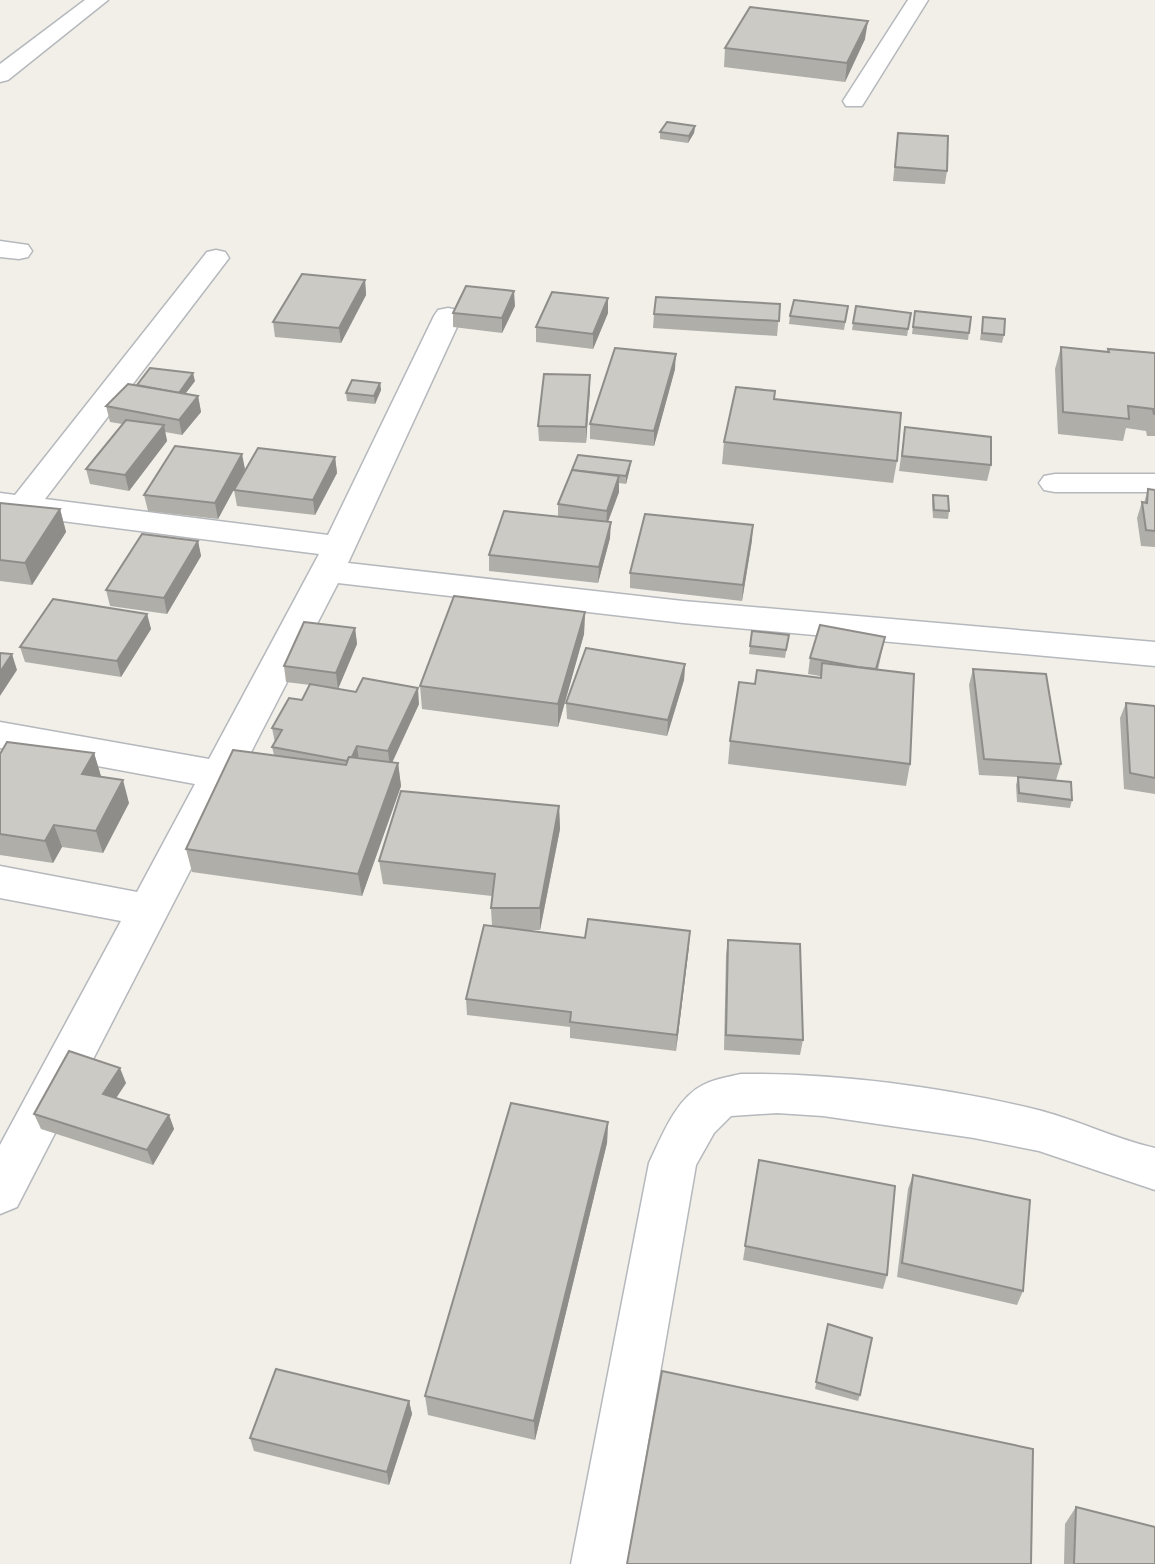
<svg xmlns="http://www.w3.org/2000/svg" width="1155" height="1564" viewBox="0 0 1155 1564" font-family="'Noto Sans',sans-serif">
  <rect width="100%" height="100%" fill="#f1efe8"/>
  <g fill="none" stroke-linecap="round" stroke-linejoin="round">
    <defs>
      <g id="minor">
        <path d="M85,0H108L8,80L0,82V64Z"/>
        <path d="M908,0H928L862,106H846L843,101Z"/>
        <path d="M0,241L28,245L32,251L28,257L19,259L0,257Z"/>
        <path d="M216,250L225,252L229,258L45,499L328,535L434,316L438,310L448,308L458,310L462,316L348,563L683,601L1155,642V666L683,623L338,583L17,1207L0,1214V1145L121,921L0,898V866L137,892L195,784L0,748V722L209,759L319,554L0,513V493L15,495L207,252Z"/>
        <path d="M1055,474H1155V492H1055L1044,490L1039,483L1044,476Z"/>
        <path d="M741,1074C837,1073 944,1087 1038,1110C1078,1120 1115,1139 1155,1148V1190L1039,1151L974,1138L823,1116L777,1113L731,1116L714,1133L696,1165L627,1564H571L649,1163C661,1138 676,1098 703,1085C714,1079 728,1077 741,1074Z"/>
      </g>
    </defs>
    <!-- minor casing -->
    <use href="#minor" stroke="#b5b8bc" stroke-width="3"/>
    <!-- minor -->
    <use href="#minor" fill="#fff" fill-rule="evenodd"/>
  </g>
  <!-- wall -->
  <g fill="#afaea9">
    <path d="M865,39L845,82L724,67L725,48Z"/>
    <path d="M695,126L694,133L688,143L660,139V132Z"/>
    <path d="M898,133L947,171L945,184L893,181Z"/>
    <path d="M365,280L366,295L341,343L275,337L273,322Z"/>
    <path d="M780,304L777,336L653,328L654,314Z"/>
    <path d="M515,306L502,333L453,327V313Z"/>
    <path d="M848,306L844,330L789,324L790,316Z"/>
    <path d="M856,306L911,313L907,336L852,330Z"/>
    <path d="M915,311L969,333L968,340L912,334Z"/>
    <path d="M608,313L593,349L536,342V327Z"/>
    <path d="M983,317L1004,335L1002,343L980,340Z"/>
    <path d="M1061,347L1107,352L1108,349L1155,353V436H1147L1146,431L1126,428L1123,441L1058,434L1055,369Z"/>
    <path d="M675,369L654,446L590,439V424Z"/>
    <path d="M590,375L586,443L539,441L538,426Z"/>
    <path d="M195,381L185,394L198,396L201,412L182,435L165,432L167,441L129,491L90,484L86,469L122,424L110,422L106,406L137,385Z"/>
    <path d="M380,383L381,390L375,404L347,401L346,393Z"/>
    <path d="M905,427L991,465L987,481L899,471Z"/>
    <path d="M724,442L897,461L893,483L722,464Z"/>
    <path d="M335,457L337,473L315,515L237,506L234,490Z"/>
    <path d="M630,468L626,484L619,483V492L608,522L610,538L598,583L489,571V555L558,517V504L572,470Z"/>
    <path d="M245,469L218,519L148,511L144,495Z"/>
    <path d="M1148,489L1155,490V547L1141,546L1137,518L1142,502L1144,503Z"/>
    <path d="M933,495L949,511L948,519L933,518L932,503Z"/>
    <path d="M0,503L60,509L66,532L32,585L0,581Z"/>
    <path d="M752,540L742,601L630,588V573Z"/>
    <path d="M198,541L201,556L167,614L110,606L106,590Z"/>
    <path d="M585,612L584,634L558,727L422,709L420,686Z"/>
    <path d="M147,614L151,629L121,677L25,662L20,647Z"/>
    <path d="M355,628L357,644L338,689L419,704L392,763H398L401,786L362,896L192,872L186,849L274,755L272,747L275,743L272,728L302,700L310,685L286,682L284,666Z"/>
    <path d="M752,631L789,635L785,658L749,654Z"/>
    <path d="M885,637L878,670L910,764L906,786L728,764L730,741L755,684L820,677V676L808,674L810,658Z"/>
    <path d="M685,664L684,680L667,736L567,719L566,703Z"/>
    <path d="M973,669L1061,764L1056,780L1031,778L1072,800L1070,808L1017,802L1016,785L1018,777L979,775L969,685Z"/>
    <path d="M1126,703L1155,706V794L1124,789L1120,718Z"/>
    <path d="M94,753L101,777L129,803L103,853L62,847L53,863L0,855V754Z"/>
    <path d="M559,806L560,829L540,930H523L585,938L689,946L676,1051L570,1038V1027L467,1015L466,999L492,926L491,908L492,896L383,884L379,861Z"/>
    <path d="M728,940L803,1040L800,1055L724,1050L726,955Z"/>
    <path d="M126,1083L116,1098L169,1115L174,1129L153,1165L41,1129L34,1114Z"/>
    <path d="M608,1122L607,1143L535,1440L428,1415L425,1396Z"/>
    <path d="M759,1160L887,1275L883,1289L743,1260Z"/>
    <path d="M913,1175L1023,1291L1017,1305L897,1277L908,1189Z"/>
    <path d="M828,1324L860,1395L858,1401L815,1389Z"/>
    <path d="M409,1401L412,1414L389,1485L254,1451L250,1438Z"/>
    <path d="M1076,1507L1155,1564H1064L1065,1524Z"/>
  </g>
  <!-- shaded-wall -->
  <g fill="#8f8d8a">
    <path d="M868,21L865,39L845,82L847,63Z"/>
    <path d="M695,126L694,133L688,143L689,136Z"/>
    <path d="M365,280L366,295L341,343L339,328Z"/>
    <path d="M514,291L515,306L502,333V318Z"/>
    <path d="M608,298V313L593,349V334Z"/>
    <path d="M676,354L675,369L654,446V431Z"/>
    <path d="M193,373L195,381L179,402L178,395Z"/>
    <path d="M590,375V390L586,443V427Z"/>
    <path d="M380,383L381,390L375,404L374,396Z"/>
    <path d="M198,396L201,412L182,435L179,420Z"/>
    <path d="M164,425L167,441L129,491L125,475Z"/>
    <path d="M242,454L245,469L218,519L215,503Z"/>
    <path d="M335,457L337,473L315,515L313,500Z"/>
    <path d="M631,461L630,468L626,484V476Z"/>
    <path d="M619,476V492L606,527L607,511Z"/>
    <path d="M60,509L66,532L32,585L25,563Z"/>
    <path d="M611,522L610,538L598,583L599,567Z"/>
    <path d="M753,525L752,540L742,601L743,585Z"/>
    <path d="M198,541L201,556L167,614L164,598Z"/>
    <path d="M585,612L584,634L558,727V704Z"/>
    <path d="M147,614L151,629L121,677L117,661Z"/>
    <path d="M355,628L357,644L338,689L336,673Z"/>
    <path d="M12,654L17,670L0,696V672Z"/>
    <path d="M685,664L684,680L667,736L668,720Z"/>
    <path d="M418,688L419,704L390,767L388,751Z"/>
    <path d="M357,746L359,762L349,761Z"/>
    <path d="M94,753L101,776L90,797L82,774Z"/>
    <path d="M398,763L401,786L362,896L358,874Z"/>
    <path d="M123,780L129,803L103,853L96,831Z"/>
    <path d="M559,806L560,829L540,930V908Z"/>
    <path d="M54,825L62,847L53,863L45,841Z"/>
    <path d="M690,931L689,946L676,1051L677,1035Z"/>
    <path d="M120,1068L126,1083L109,1109L103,1094Z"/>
    <path d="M169,1115L174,1129L153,1165L147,1150Z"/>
    <path d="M608,1122L607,1143L535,1440L534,1421Z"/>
    <path d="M409,1401L412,1414L389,1485L387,1472Z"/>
  </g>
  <!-- building -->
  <g fill="#cccac5" stroke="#8f8d8a" stroke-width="2">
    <path d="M750,7L868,21L847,63L725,48Z"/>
    <path d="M667,122L695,126L689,136L660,132Z"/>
    <path d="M898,133L948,136L947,171L895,167Z"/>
    <path d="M302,274L365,280L339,328L273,322Z"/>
    <path d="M466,286L514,291L502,318L453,313Z"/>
    <path d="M552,292L608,298L593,334L536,327Z"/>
    <path d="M656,297L780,304L779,321L654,314Z"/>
    <path d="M794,300L848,306L845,322L790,316Z"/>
    <path d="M856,306L911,313L908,329L853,323Z"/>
    <path d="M915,311L971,317L969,333L913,327Z"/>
    <path d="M983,317L1005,319L1004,335L982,333Z"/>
    <path d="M1061,347L1109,352L1108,349L1155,353V414H1154L1153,409L1128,406L1129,419L1063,412Z"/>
    <path d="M615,348L676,354L654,431L590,424Z"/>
    <path d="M150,368L193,373L179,393L137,385Z"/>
    <path d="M544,374L590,375L586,427L538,426Z"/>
    <path d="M352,380L380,383L374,396L346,393Z"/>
    <path d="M128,384L198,396L179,420L106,406Z"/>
    <path d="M736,387L775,391L774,399L901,413L897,461L724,442Z"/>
    <path d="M126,420L164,425L125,475L86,469Z"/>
    <path d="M905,427L991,437V465L902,456Z"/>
    <path d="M175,446L242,454L215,503L144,495Z"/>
    <path d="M258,448L335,457L313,500L234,490Z"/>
    <path d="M578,455L631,461L626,476L572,470Z"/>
    <path d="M572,470L619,476L607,511L558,504Z"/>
    <path d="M1148,489L1155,490V531L1146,530L1142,502L1147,503Z"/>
    <path d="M933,495L948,496L949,511L934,510Z"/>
    <path d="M0,503L60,509L25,563L0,560Z"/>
    <path d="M504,511L611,522L599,567L489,555Z"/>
    <path d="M645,514L753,525L743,585L630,573Z"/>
    <path d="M142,534L198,541L164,598L106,590Z"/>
    <path d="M454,596L585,612L558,704L420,686Z"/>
    <path d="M53,599L147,614L117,661L20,647Z"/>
    <path d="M304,622L355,628L336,673L284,666Z"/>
    <path d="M820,625L885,637L876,669L858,667L810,658Z"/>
    <path d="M752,631L789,635L786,650L750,646Z"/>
    <path d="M586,648L685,664L668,720L566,703Z"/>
    <path d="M0,653L12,654L0,672Z"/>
    <path d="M822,663L914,674L910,764L730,741L739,682L755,684L757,670L821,678Z"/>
    <path d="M973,669L1046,674L1061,764L984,759Z"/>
    <path d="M363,678L418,688L388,751L357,746L352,757H349L347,761L272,747L282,730L272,728L289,698L302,700L310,684L356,692Z"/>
    <path d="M1126,703L1155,706V778L1130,773Z"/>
    <path d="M7,742L94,753L82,774L123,780L96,831L54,825L45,841L0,834V754Z"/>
    <path d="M233,750L346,765L349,757L398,763L358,874L186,849Z"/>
    <path d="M1018,777L1071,782L1072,800L1019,793Z"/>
    <path d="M401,791L559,806L540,908H491L495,874L379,861Z"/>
    <path d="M588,919L690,931L677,1035L570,1022L571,1012L466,999L484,925L585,938Z"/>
    <path d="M728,940L800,944L803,1040L726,1035Z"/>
    <path d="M69,1051L120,1068L103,1094L169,1115L147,1150L34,1114Z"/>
    <path d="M511,1103L608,1122L534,1421L425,1396Z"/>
    <path d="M759,1160L895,1186L887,1275L745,1246Z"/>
    <path d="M913,1175L1030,1200L1023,1291L902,1263Z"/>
    <path d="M828,1324L872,1338L860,1395L816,1382Z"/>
    <path d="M276,1369L409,1401L387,1472L250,1438Z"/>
    <path d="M662,1371L1033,1449L1031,1564H627Z"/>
    <path d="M1076,1507L1155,1527V1564H1074Z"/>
  </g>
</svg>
